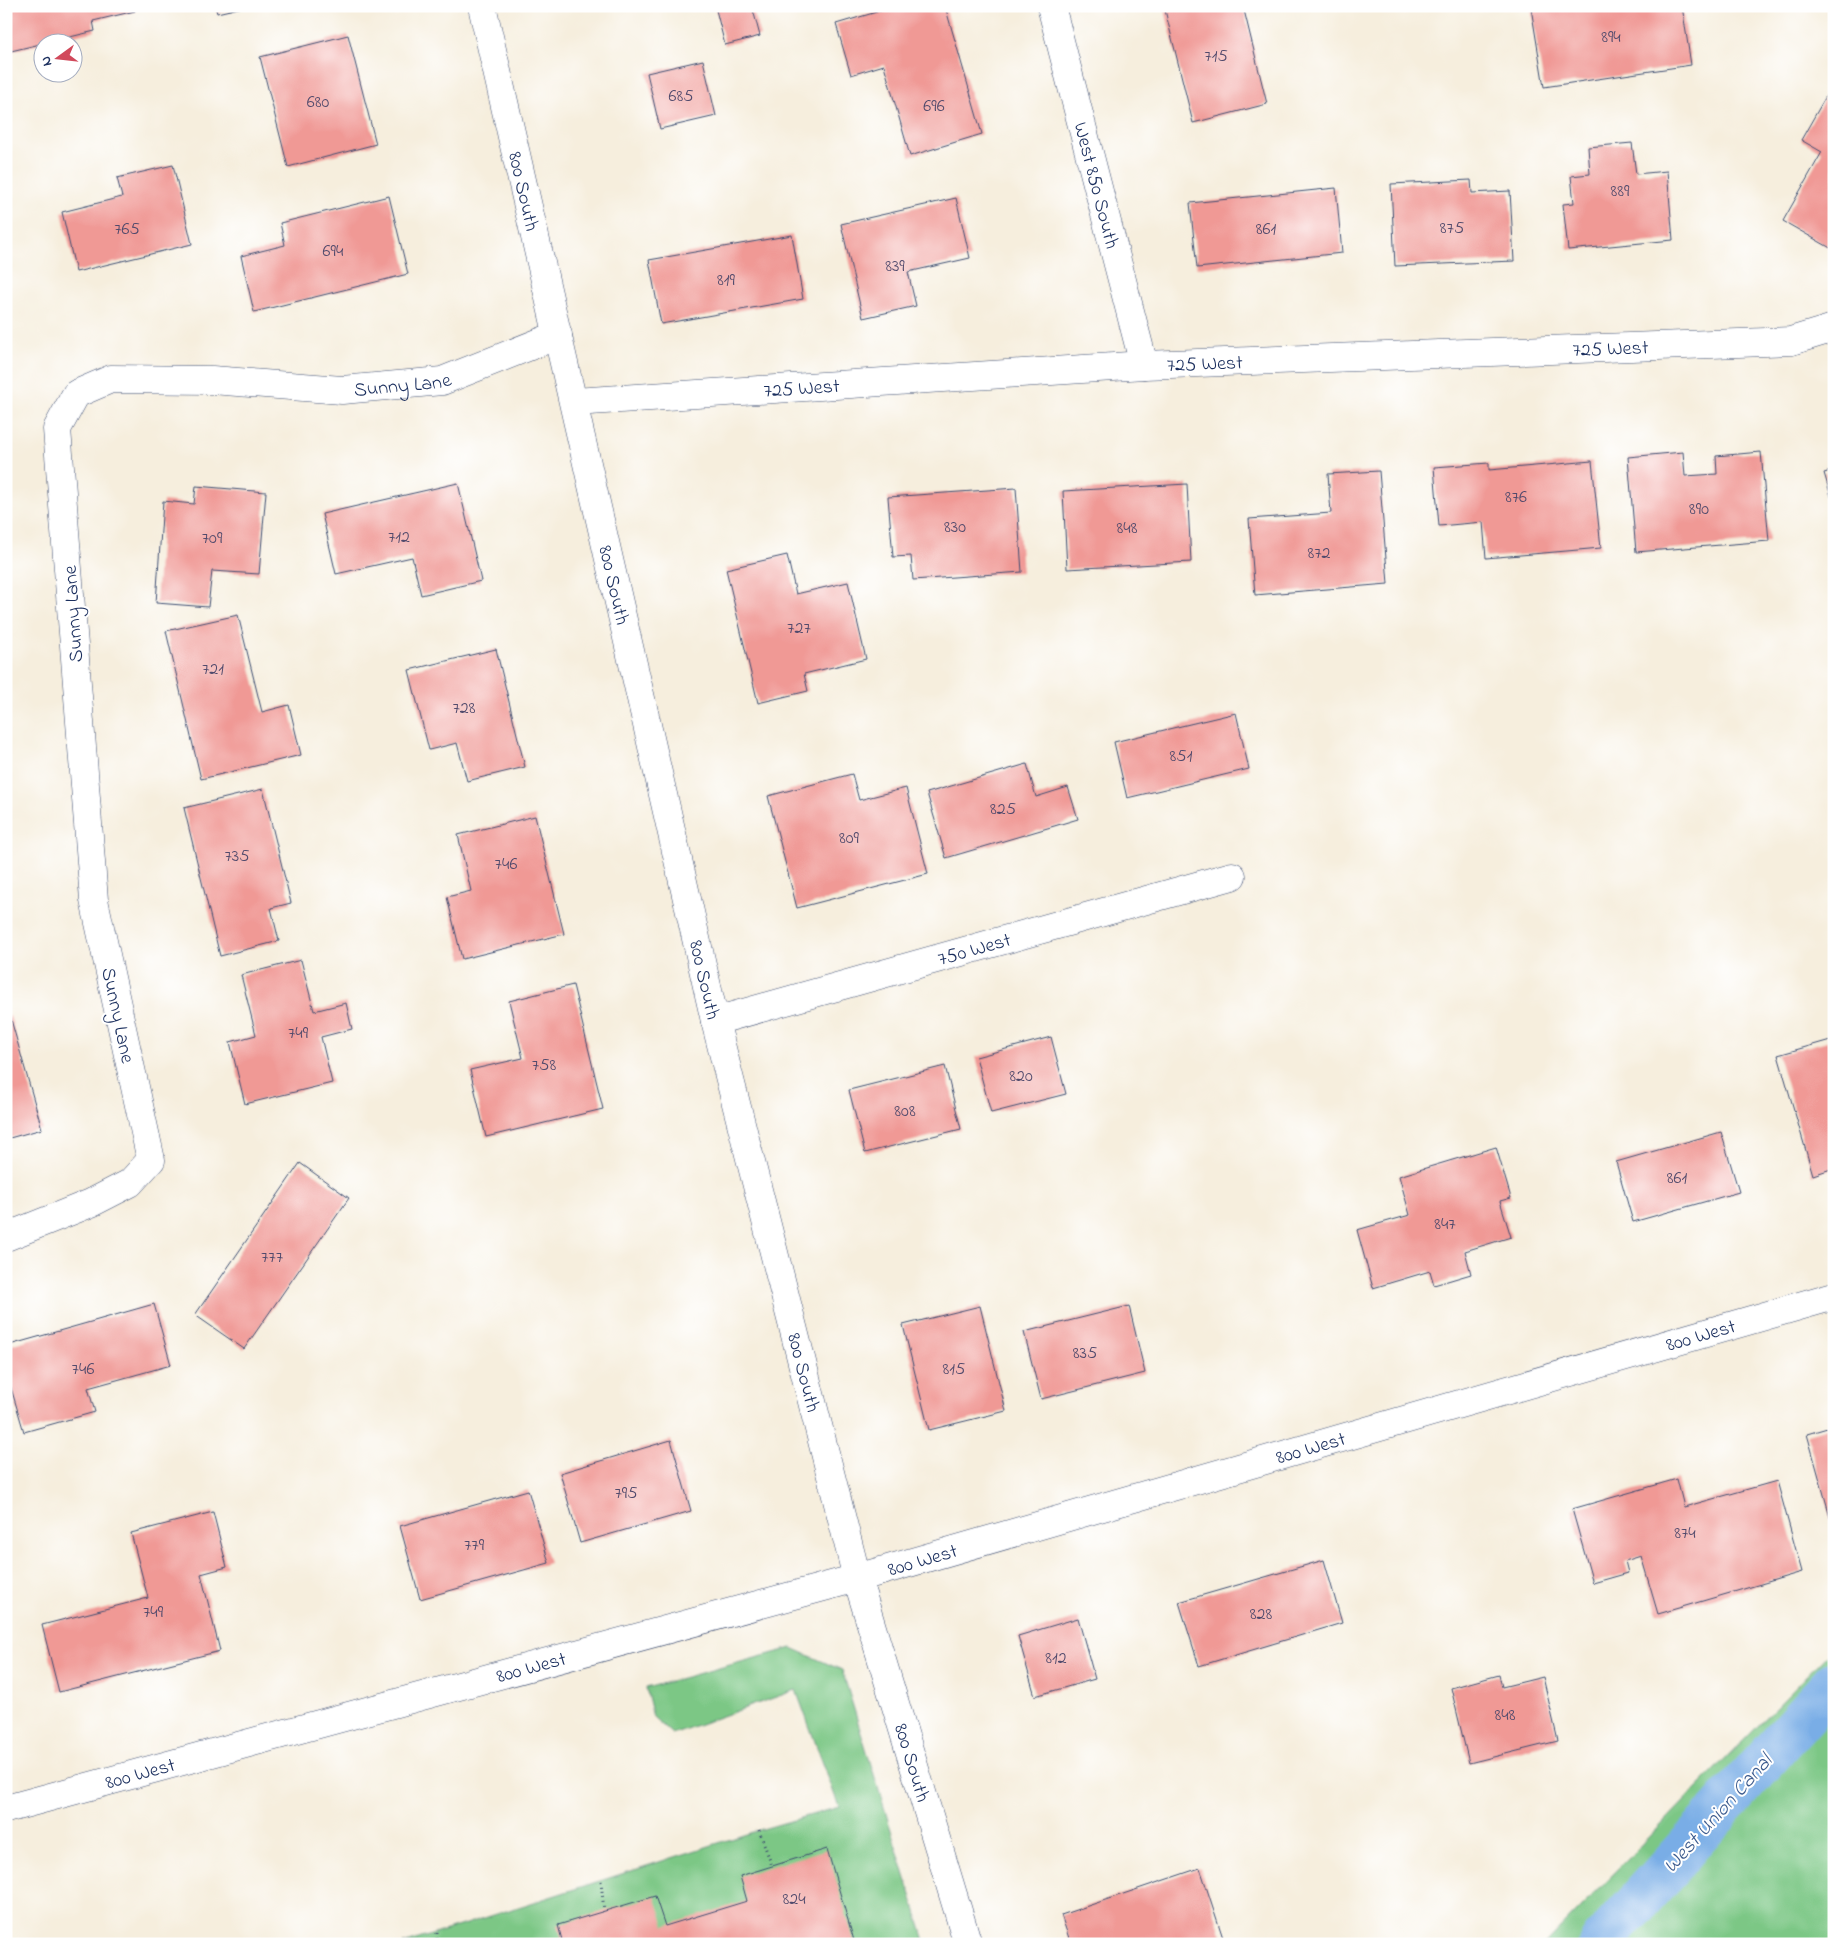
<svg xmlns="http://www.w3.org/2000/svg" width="1840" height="1950" viewBox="0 0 1840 1950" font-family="'Indie Flower',sans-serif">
  <rect width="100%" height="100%" fill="#fff"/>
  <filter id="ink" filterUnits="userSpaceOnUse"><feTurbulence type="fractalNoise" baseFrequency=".02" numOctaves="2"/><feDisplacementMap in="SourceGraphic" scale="10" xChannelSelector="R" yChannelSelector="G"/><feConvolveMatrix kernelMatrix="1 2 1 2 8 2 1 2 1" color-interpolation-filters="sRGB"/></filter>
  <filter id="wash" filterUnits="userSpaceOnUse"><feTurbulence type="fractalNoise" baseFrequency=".0096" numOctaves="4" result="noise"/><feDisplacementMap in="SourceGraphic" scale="20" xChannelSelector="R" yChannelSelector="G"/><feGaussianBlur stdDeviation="1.12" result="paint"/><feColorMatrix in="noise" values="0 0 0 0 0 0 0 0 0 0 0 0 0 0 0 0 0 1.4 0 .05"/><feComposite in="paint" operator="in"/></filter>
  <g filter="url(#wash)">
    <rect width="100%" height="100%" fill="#f6eedd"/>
    <!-- green -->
    <g fill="#7cc785" stroke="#4c7b72">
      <path d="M792,1648L842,1670L926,1944H403L759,1830L839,1807L796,1690L672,1734L653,1717L646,1688Z"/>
      <path d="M1834,1648V1944H1545Z"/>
    </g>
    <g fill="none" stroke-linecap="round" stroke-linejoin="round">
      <!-- canal -->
      <path stroke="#79ade6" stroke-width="44" d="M1600,1944L1834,1683"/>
    </g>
    <g id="blocks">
      <!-- building -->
      <g fill="#f09995">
        <path d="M6,6H134L135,11L93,21L95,31L11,51L6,34Z"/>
        <path d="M215,6H243V7L217,13Z"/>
        <path d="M715,6H752L760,36L725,45Z"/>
        <path d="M897,6H945L982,134L910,156L884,65L851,75L836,24Z"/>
        <path d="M1164,6H1243L1267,104L1193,123Z"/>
        <path d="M1540,6H1682L1691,65L1544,87L1531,8Z"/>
        <path d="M348,35L376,144L288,167L260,57Z"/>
        <path d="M703,60L716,116L660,129L647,73Z"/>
        <path d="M1834,82V250L1783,221L1822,152L1801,140Z"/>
        <path d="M1632,143L1636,174L1667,171L1673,240L1568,250L1563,204L1574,203L1571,176L1590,174L1588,147Z"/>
        <path d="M173,165L192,244L76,272L62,212L122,197L117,178Z"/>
        <path d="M1471,180L1472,193L1510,191L1514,261L1395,266L1391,184Z"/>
        <path d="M1336,188L1342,253L1197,268L1190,203Z"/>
        <path d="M389,196L408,274L254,312L241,256L285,245L280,223Z"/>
        <path d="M956,198L970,258L908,272L916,306L863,318L841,224Z"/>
        <path d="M792,235L803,299L661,324L649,260Z"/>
        <path d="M1683,452L1685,476L1717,474L1716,456L1761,452L1769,541L1636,552L1628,457Z"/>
        <path d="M1592,461L1601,548L1486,558L1483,522L1439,526L1434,467L1489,463V470Z"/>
        <path d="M1834,470V503H1833L1824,473Z"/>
        <path d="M1379,471L1388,584L1255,595L1249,519L1331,513L1328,474Z"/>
        <path d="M458,483L481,581L421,595L412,557L336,574L322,514Z"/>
        <path d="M1187,484L1191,562L1067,569L1063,491Z"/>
        <path d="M196,486L266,492L259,574L212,571L208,607L156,603L163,501L194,504Z"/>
        <path d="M1016,488L1022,572L913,580L911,556L893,557L888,497Z"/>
        <path d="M787,555L796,594L848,582L866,659L804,674L808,691L758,703L726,569Z"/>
        <path d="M238,615L262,712L289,705L301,755L201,779L166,631Z"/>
        <path d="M496,649L525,767L467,781L457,743L429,750L409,670Z"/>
        <path d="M1236,713L1249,769L1127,798L1114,742Z"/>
        <path d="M1027,764L1036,797L1068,787L1078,819L946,858L927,793Z"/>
        <path d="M852,774L859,800L906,788L928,874L797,908L768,796Z"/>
        <path d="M263,789L291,903L271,908L279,941L220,956L184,808Z"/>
        <path d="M535,816L564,934L462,959L447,897L471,891L458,835Z"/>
        <path d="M301,960L314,1011L346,1003L352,1029L321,1037L332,1083L245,1104L230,1042L256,1035L241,975Z"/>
        <path d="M573,985L603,1109L486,1137L470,1070L523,1058L509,1001Z"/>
        <path d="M10,1016L42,1129L6,1139V1018Z"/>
        <path d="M1051,1037L1066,1094L991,1113L976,1057Z"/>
        <path d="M1834,1039V1168L1813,1175L1778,1055Z"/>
        <path d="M945,1066L961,1129L865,1153L849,1090Z"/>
        <path d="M1721,1132L1739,1192L1633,1222L1616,1162Z"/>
        <path d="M1496,1147L1511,1198L1500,1201L1511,1237L1465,1251L1471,1274L1434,1285L1430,1271L1373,1288L1357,1230L1410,1215L1399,1176Z"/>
        <path d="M300,1163L349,1198L244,1349L195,1315Z"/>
        <path d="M154,1304L171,1365L88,1388L95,1412L24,1432L6,1371V1346Z"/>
        <path d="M980,1306L1006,1411L929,1430L903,1325Z"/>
        <path d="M1129,1306L1145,1373L1041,1399L1024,1332Z"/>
        <path d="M1834,1426V1527H1833L1807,1434Z"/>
        <path d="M671,1440L691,1511L580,1543L560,1473Z"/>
        <path d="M1677,1479L1684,1507L1777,1481L1802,1572L1658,1614L1641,1556L1625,1561L1628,1573L1593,1583L1572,1509Z"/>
        <path d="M528,1490L549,1563L420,1599L400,1526Z"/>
        <path d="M213,1512L227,1567L201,1574L220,1651L59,1692L42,1625L148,1598L131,1533Z"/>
        <path d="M1324,1560L1342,1623L1199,1666L1179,1602Z"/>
        <path d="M1078,1618L1095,1679L1035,1696L1018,1636Z"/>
        <path d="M1499,1675L1502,1687L1543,1677L1558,1741L1469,1763L1451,1688Z"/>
        <path d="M827,1849L855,1944H563L558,1925L655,1896L665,1926L747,1901L740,1876Z"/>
        <path d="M1200,1868L1225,1944H1071L1061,1915Z"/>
      </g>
    </g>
  </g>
  <g filter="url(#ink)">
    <use href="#blocks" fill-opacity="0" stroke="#3c4c71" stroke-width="1"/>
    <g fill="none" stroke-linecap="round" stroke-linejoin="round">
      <defs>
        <g id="minor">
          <path id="s1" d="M1051,6L1144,365"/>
          <path id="s2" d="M574,402L1144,365L1791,341L1834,328"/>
          <path id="s3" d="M715,1021L1232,876"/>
          <path id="s4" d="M6,1237L91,1203L130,1183L151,1160L94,900L57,429L76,394L111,379L212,380L342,390L442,381L558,335"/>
          <path id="s5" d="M857,1578L1834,1296"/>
        </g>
        <g id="tertiary">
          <path id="s6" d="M482,6L715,1021L857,1578L968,1944"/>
          <path id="s7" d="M6,1809L857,1578"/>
        </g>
      </defs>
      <!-- minor casing -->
      <use href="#minor" stroke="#3c4c71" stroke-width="29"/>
      <!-- tertiary casing -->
      <use href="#tertiary" stroke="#3c4c71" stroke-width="29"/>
      <!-- path -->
      <g stroke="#3c4c71" stroke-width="3" stroke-dasharray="1 4" stroke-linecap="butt">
        <path d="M759,1830L772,1866"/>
        <path d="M601,1881L604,1911"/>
        <path d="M437,1933V1944"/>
      </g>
      <!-- minor -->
      <use href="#minor" stroke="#fff" stroke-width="28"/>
      <!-- tertiary -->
      <use href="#tertiary" stroke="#fff" stroke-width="28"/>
    </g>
  </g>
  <g text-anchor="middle" stroke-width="4" stroke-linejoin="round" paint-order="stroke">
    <!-- number labels -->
    <g font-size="18" fill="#504a6c">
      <text x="1611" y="42">894</text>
      <text x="1216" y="61">715</text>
      <text x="681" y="101">685</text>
      <text x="318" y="107">680</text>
      <text x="934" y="111">696</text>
      <text x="1620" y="196">889</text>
      <text x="1452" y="233">875</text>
      <text x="127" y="234">765</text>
      <text x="1266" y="234">861</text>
      <text x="333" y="256">694</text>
      <text x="895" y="271">839</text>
      <text x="726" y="285">819</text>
      <text x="1516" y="502">876</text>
      <text x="1699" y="514">890</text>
      <text x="955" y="532">830</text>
      <text x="1127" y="533">848</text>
      <text x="399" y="542">712</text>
      <text x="212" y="543">709</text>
      <text x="1319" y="558">872</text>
      <text x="799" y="633">727</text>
      <text x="213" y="674">721</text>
      <text x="464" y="713">728</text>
      <text x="1181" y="761">851</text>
      <text x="1003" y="814">825</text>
      <text x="849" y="843">809</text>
      <text x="237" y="861">735</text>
      <text x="506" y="869">746</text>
      <text x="298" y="1038">749</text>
      <text x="544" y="1070">758</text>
      <text x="1021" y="1081">820</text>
      <text x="905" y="1116">808</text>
      <text x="1677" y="1183">861</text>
      <text x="1445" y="1229">847</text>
      <text x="272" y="1262">777</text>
      <text x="1085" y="1358">835</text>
      <text x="83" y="1374">746</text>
      <text x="954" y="1374">815</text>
      <text x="626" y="1498">795</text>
      <text x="1685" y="1538">874</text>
      <text x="474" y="1550">779</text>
      <text x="153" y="1617">749</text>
      <text x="1261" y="1619">828</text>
      <text x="1056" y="1663">812</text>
      <text x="1505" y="1720">848</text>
      <text x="794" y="1904">824</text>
    </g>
    <!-- street labels -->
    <g font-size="20" fill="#1b2f5e" stroke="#fff">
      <text dy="7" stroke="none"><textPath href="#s1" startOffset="185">West 850 South</textPath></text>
      <text dy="7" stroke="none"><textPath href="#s6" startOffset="190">800 South</textPath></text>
      <text dy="7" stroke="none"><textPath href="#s2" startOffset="1038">725 West</textPath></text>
      <text dy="7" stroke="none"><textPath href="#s2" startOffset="632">725 West</textPath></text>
      <text dy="7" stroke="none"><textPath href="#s4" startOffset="1275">Sunny Lane</textPath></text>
      <text dy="7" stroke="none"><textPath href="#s2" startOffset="228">725 West</textPath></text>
      <text dy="7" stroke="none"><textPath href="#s6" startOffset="594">800 South</textPath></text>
      <text transform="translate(72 614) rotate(-94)" y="7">Sunny Lane</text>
      <text dy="7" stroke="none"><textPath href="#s3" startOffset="269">750 West</textPath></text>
      <text dy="7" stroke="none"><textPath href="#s6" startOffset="999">800 South</textPath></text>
      <text transform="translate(119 1015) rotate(78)" y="7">Sunny Lane</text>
      <text dy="7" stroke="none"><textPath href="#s5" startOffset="878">800 West</textPath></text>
      <text dy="7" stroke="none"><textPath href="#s6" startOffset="1404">800 South</textPath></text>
      <text dy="7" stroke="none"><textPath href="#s5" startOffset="472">800 West</textPath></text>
      <text dy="7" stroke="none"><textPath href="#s5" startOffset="68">800 West</textPath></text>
      <text dy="7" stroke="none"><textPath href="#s7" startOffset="544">800 West</textPath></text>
      <text dy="7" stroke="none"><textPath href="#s6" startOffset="1809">800 South</textPath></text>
      <text dy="7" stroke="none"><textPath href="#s7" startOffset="139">800 West</textPath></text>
    </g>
    <!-- water labels -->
    <g font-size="21" font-style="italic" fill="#3c5b8e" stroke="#fff">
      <text transform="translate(1717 1813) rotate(-48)" y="7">West Union Canal</text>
    </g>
  </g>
  <!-- margin -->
  <rect width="1840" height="1950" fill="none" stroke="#fff" stroke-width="25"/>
  <!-- north arrow -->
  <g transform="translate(58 58) rotate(255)"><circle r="24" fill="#ffffff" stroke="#a4acbf"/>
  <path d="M0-4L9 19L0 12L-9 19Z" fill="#d1495b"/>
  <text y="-8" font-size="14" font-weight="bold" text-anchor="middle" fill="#1b2f5e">N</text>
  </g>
</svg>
